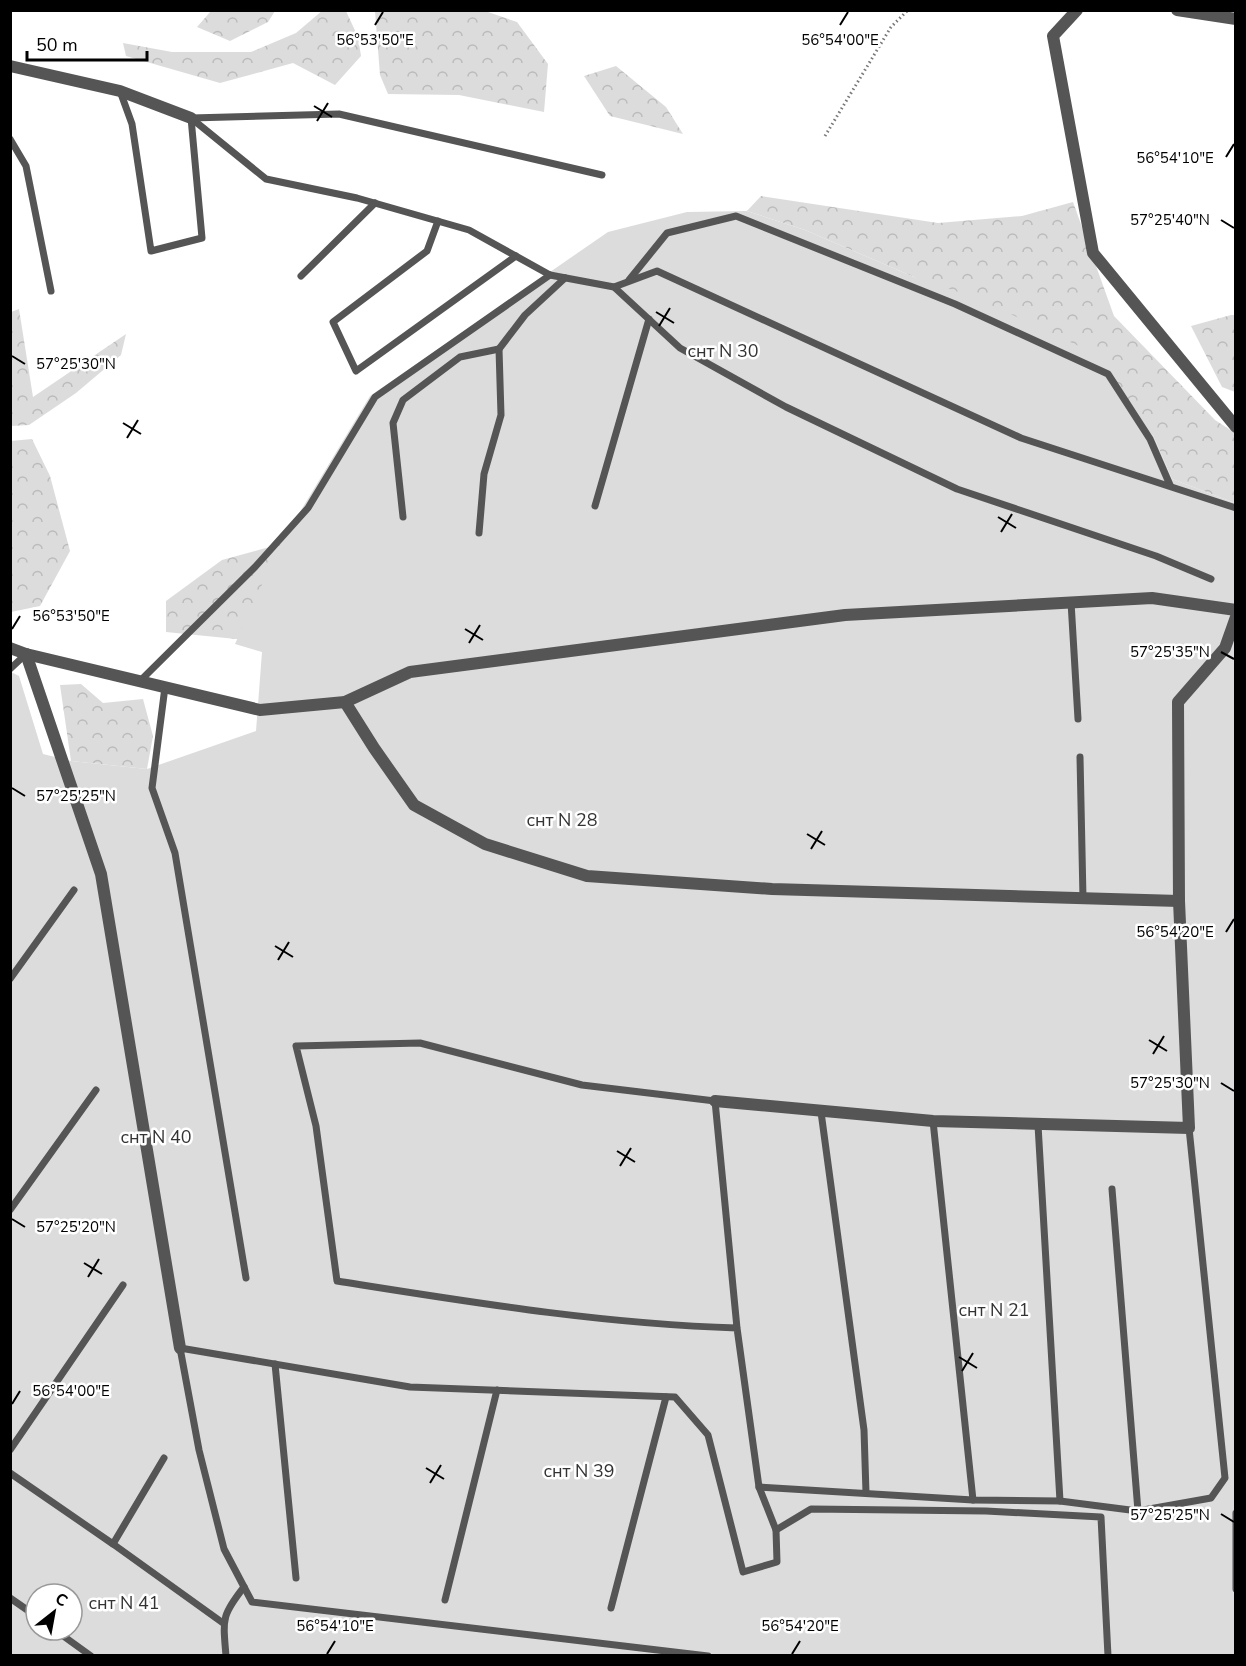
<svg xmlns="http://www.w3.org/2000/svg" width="1246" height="1666" viewBox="0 0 1246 1666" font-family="'Nunito Sans',sans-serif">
  <defs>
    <pattern id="forest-crowns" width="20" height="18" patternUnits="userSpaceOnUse" patternTransform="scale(1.5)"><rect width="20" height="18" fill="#dcdcdc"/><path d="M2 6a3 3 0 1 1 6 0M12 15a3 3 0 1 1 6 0" fill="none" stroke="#bbb"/></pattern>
  </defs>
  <rect width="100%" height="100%" fill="#fff"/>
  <!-- forest -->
  <g fill="url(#forest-crowns)">
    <path d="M323,10L346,11L358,37L361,56L335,85L293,63L220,83L126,56L123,43L172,52H251L296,33Z"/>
    <path d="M211,11V10L275,11L268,22L230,41L197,27Z"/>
    <path d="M375,11H485L517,22L548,64L544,112L459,95L388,94L380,75Z"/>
    <path d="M616,66L666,107L683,134L610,116L584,76Z"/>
    <path d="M761,196L938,223L1022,216L1073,202L1114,316L1215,420L1235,433V503L1172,479L1153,435L914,277L805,230L747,211Z"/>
    <path d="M19,309L33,397L126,334L121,355L76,393L29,425L11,426V312Z"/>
    <path d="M1231,315H1235V392L1222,387L1191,326Z"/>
    <path d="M32,439L50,476L70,551L40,606L11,612V441Z"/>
    <path d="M288,542L246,640L166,632V601L222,560Z"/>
    <path d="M81,684L103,703L143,699L153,736L147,769L71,761L60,685Z"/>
  </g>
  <!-- garden -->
  <path fill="#dcdcdc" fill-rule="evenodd" d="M747,211L805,230L914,277L976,298L1096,354L1153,435L1172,479L1235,503V1655L11,1656V672L19,676L43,754L71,761L147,769L256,731L262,652L235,644L280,545L370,396L608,232L687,212ZM36,1594H72V1630H36Z"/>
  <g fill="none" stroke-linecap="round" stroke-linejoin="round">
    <!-- path -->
    <path stroke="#777" stroke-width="3" stroke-dasharray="1.5 3" stroke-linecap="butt" d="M825,136L891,27L908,10"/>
    <!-- service -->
    <g stroke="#555" stroke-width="7">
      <path d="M120,91L132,124L151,251L202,238L191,118"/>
      <path d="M191,118L266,179L357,198L469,230L550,275L614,287L680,348L786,407L957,489L1156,556L1211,579"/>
      <path d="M191,118L339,114L602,175"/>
      <path d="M10,139L26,166L51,291"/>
      <path d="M438,221L427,251L333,322L356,371L516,256"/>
      <path d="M301,276L375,203"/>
      <path d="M629,280L667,233L736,216L955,304L1108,374L1150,439L1170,485"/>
      <path d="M614,287L657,271L1021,438L1236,508"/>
      <path d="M595,506L649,319"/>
      <path d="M403,517L393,423L403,400L460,357L499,349"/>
      <path d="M479,533L484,474L501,415L499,349L525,315L565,278"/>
      <path d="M1071,602L1078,719"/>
      <path d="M10,669L26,654"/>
      <path d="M140,681L255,567L308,508L375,397L550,275"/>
      <path d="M165,687L152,788L175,853L246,1278"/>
      <path d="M1080,757L1083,898"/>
      <path d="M10,979L74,890"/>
      <path d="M821,1112L864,1430L866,1493"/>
      <path d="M933,1121L973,1500"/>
      <path d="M1038,1125L1060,1501"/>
      <path d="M1112,1189L1138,1511"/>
      <path d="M10,1210L96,1090"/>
      <path d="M737,1328C602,1324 470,1302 337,1281L316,1126L296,1046L420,1043L582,1085L715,1101L737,1328L759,1487L776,1530"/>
      <path d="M275,1364L296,1578"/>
      <path d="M10,1450L123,1285"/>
      <path d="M10,1473L113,1544L164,1458"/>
      <path d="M759,1487L973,1500L1060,1501L1138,1511L1211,1498L1225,1478L1189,1128"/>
      <path d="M1236,1513V1589"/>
      <path d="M113,1544L223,1623"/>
      <path d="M10,1598L36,1616"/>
      <path d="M445,1600L497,1390"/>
      <path d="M611,1608L666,1397"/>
      <path d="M55,1630L91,1656"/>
      <path d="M226,1656C223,1619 221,1616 244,1587"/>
      <path d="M708,1656L252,1602L224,1549L199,1450L180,1348L410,1387L675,1397L708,1435L743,1572L777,1562L776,1530L811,1509L986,1511L1101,1517L1108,1656"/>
    </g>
    <!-- minor -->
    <g stroke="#555" stroke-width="12">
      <path d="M1077,10L1053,36L1093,253L1236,427"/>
      <path d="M1177,10L1236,19"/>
      <path d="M10,66L120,91L191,118"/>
      <path d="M10,648L26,654L260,710L345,702L410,672L845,615L1152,598L1236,610"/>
      <path d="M26,654L101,874L180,1348"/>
      <path d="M345,702L374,748L414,805L485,844L587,876L772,889L1179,901L1178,702L1225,648L1236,617"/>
      <path d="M715,1101L933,1121L1189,1128L1179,901"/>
    </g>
  </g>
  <!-- ticks -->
  <path fill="none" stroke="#000" stroke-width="2" d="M375,25L383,12M840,25L848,12M314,106L332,117M317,121L328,103M1226,157L1234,144M1221,220L1234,228M656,312L674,323M659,326L670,308M12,356L25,364M123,423L141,434M127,438L138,420M998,517L1016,528M1001,532L1012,514M12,629L20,616M465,629L483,640M469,643L480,625M1221,652L1234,659M12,788L25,796M807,834L825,845M811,849L822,831M1226,932L1234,919M275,946L293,957M278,960L289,942M1149,1040L1167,1051M1153,1054L1164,1036M1221,1083L1234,1091M617,1151L635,1162M620,1166L631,1148M12,1219L25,1227M84,1263L102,1274M88,1277L99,1259M959,1357L977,1368M962,1371L973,1353M12,1404L20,1391M426,1468L444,1479M430,1483L441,1465M1221,1514L1234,1522M327,1654L335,1641M792,1654L800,1641"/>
  <g text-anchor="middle" stroke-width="5" stroke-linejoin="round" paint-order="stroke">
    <!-- park labels -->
    <g font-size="18" fill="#333" stroke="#fff">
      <text x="723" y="357">снт N 30</text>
      <text x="562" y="826">снт N 28</text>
      <text x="156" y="1143">снт N 40</text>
      <text x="994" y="1316">снт N 21</text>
      <text x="579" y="1477">снт N 39</text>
      <text x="124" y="1609">снт N 41</text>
    </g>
  </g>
  <g font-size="15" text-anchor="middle" fill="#000" stroke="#fff" stroke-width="5" stroke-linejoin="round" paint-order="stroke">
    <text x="375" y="45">56°53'50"E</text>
    <text x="840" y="45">56°54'00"E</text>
    <text x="1175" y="163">56°54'10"E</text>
    <text x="1170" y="225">57°25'40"N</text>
    <text x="76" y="369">57°25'30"N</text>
    <text x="71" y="621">56°53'50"E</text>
    <text x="1170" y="657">57°25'35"N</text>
    <text x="76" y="801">57°25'25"N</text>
    <text x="1175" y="937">56°54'20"E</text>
    <text x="1170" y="1088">57°25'30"N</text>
    <text x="76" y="1232">57°25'20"N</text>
    <text x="71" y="1396">56°54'00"E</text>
    <text x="1170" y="1520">57°25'25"N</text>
    <text x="335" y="1631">56°54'10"E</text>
    <text x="800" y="1631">56°54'20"E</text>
  </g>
  <!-- border -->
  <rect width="1246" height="1666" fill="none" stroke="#000000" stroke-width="24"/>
  <!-- north arrow -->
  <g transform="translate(54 1612) rotate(31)"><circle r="28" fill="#ffffff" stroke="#999999" stroke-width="1.5"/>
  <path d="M0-4.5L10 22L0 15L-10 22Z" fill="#000000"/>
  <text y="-9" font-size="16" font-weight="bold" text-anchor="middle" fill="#000000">С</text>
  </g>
  <!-- scale -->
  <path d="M27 51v9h120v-9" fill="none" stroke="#000000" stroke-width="3"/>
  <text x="36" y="51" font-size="18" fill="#000000" stroke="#ffffff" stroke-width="4.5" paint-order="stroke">50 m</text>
</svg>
